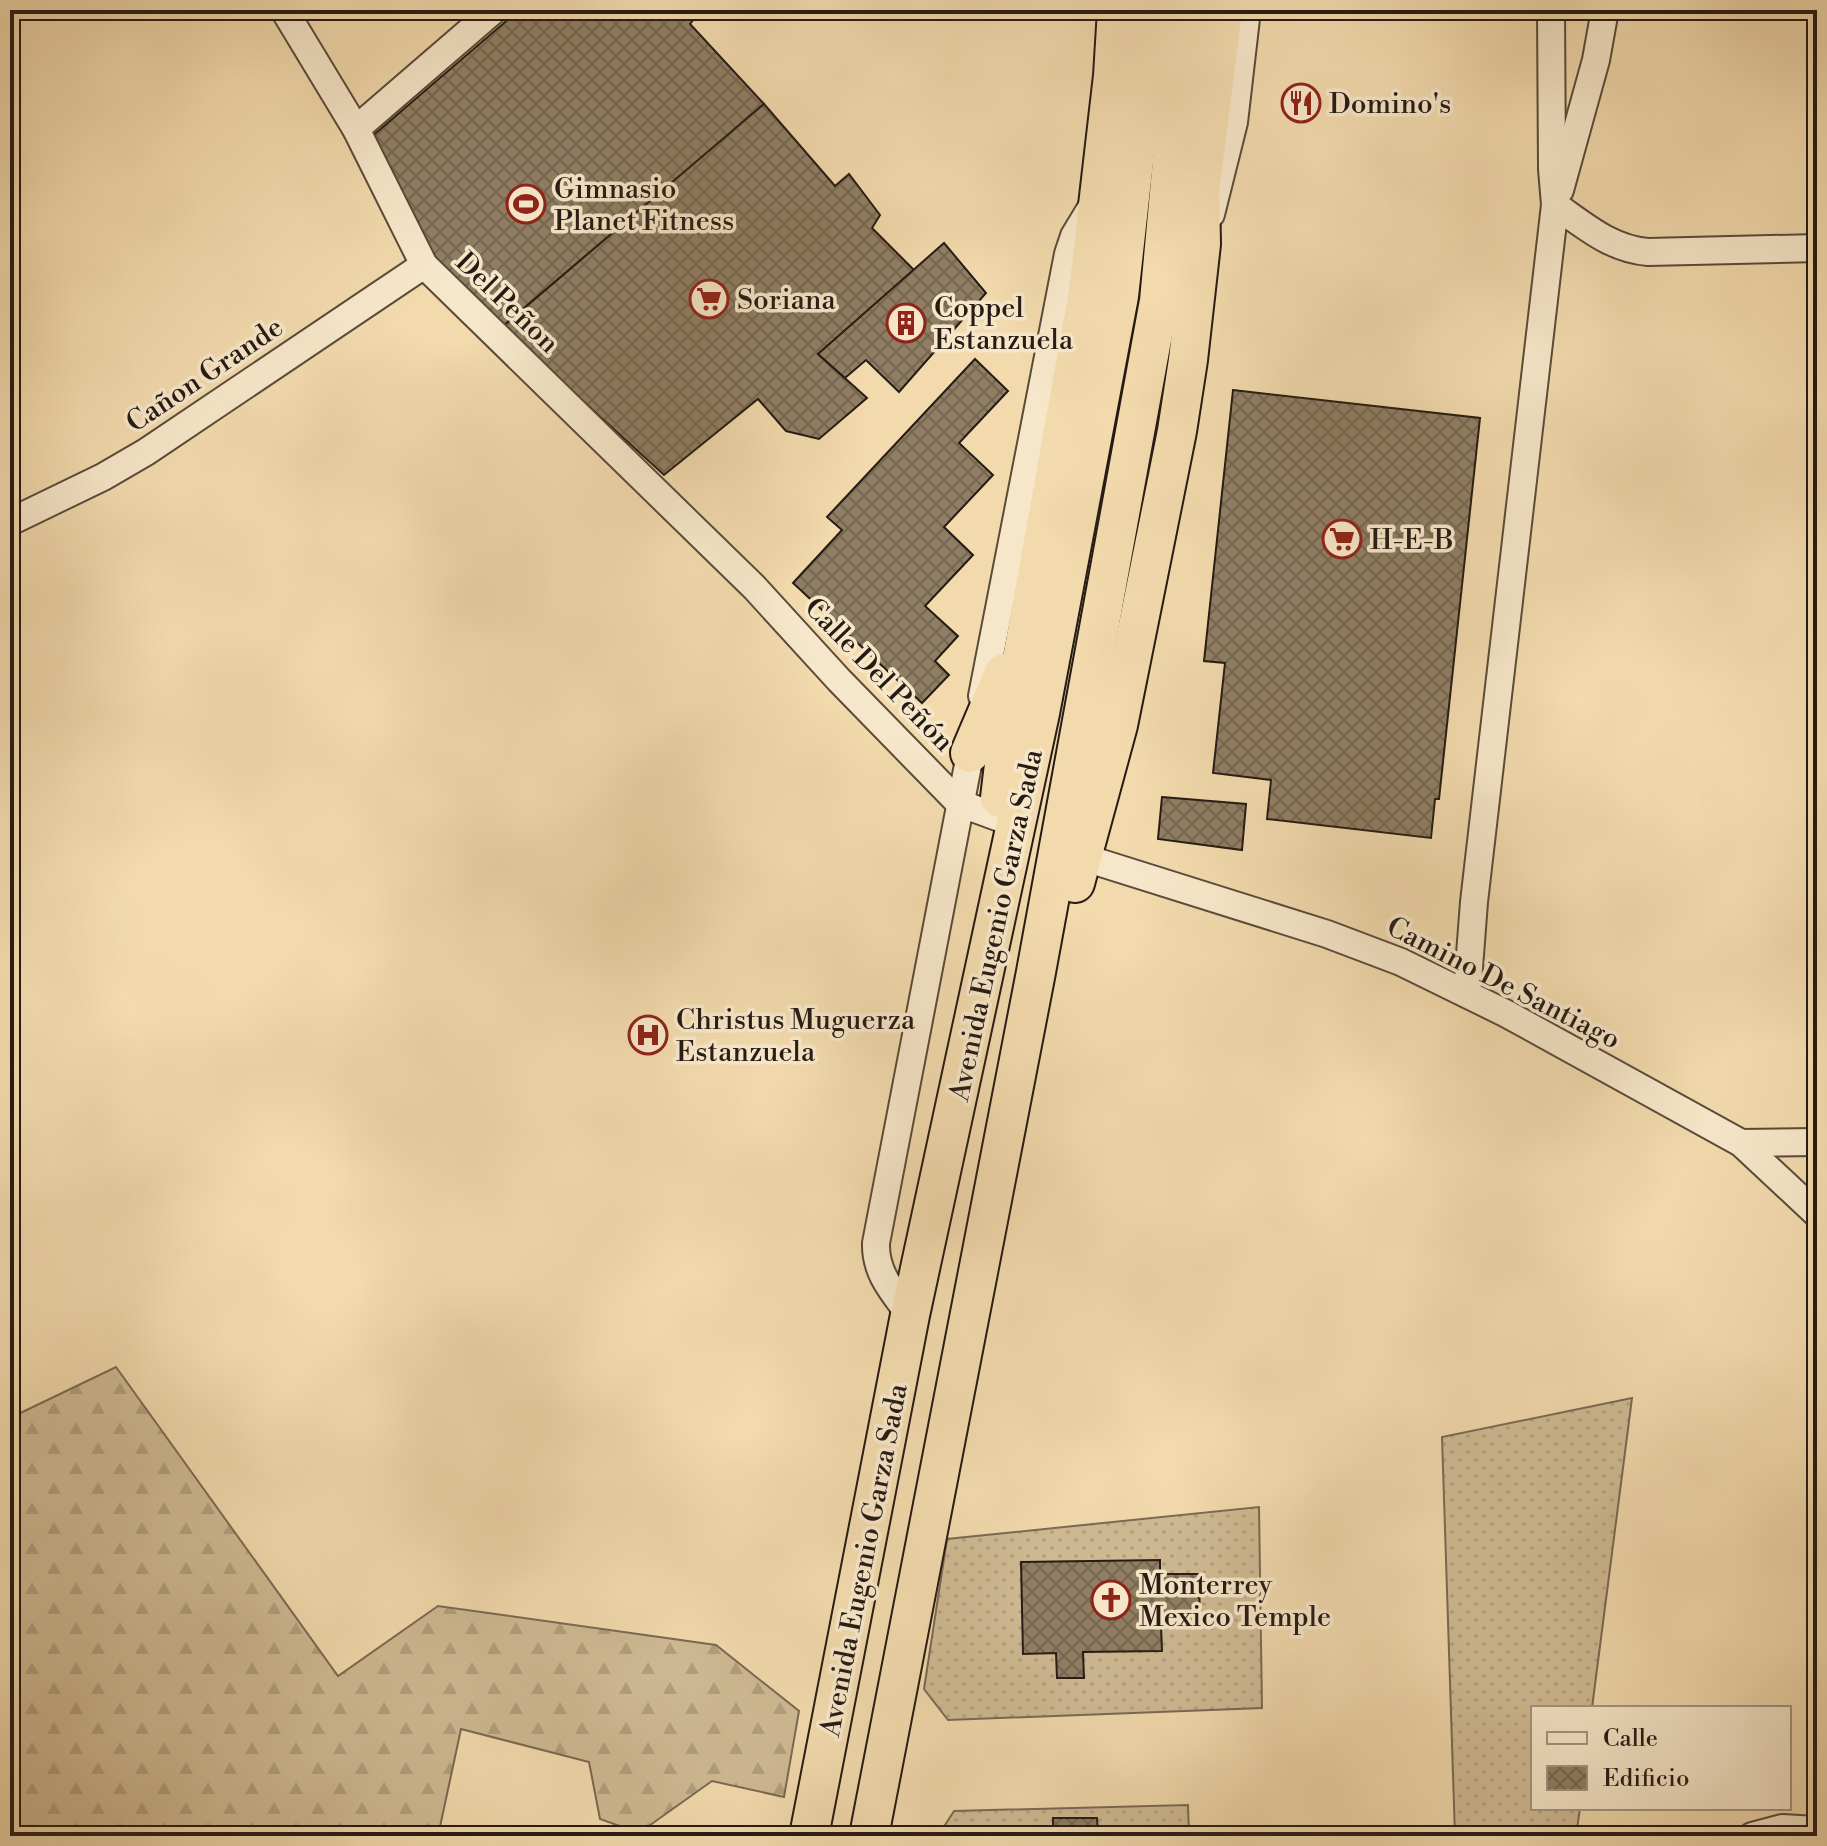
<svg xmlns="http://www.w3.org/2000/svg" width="1827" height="1846" viewBox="0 0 1827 1846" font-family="'Libre Bodoni',serif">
  <defs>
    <pattern id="grass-dots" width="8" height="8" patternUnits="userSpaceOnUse" patternTransform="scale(2)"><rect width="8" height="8" fill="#cfba93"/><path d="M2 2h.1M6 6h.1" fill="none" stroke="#b29f7e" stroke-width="1.8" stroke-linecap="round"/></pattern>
    <pattern id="forest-firs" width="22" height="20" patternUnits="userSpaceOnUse" patternTransform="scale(2)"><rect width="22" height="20" fill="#cfba93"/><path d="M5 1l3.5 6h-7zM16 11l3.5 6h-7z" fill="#b29f7e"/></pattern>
    <pattern id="building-cross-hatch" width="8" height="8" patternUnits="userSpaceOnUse" patternTransform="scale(2)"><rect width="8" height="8" fill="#907e64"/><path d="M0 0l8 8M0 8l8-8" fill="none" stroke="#756651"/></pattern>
  </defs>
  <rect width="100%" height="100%" fill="#f2daad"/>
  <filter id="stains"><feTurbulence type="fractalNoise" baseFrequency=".0025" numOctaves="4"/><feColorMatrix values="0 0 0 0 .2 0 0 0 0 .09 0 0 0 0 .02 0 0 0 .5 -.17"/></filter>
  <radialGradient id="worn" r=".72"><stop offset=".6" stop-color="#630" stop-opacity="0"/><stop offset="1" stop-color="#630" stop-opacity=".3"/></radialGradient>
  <!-- grass -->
  <g fill="url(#grass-dots)" stroke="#7a6a54" stroke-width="2">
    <path d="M1632,1398L1592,1708H1533V1808H1580L1576,1836H1455L1442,1437Z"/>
    <path d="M1259,1507L1262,1708L948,1720L924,1689L947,1539Z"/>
    <path d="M1188,1805L1189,1836H938L954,1811Z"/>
  </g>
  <!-- forest -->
  <path fill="url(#forest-firs)" stroke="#7a6a54" stroke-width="2" d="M116,1367L338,1676L438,1606L716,1645L799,1711L784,1797L712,1781L639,1833L600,1819L589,1762L461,1729L438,1836H10V1418Z"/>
  <!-- building -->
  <g fill="url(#building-cross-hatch)" stroke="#261b14" stroke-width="2">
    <path d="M519,10H701L690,24L764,104L502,327L440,270L370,138Z"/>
    <path d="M764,104L835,186L849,174L880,215L872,228L914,270L818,354L867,398L819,439L786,431L758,399L664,475L502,327Z"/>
    <path d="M944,243L986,293L899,392L866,360L845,378L818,354Z"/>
    <path d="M975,359L1008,391L959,443L993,475L944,527L973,555L925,606L958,636L935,661L949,675L922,703L793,583L842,530L827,517Z"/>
    <path d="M1233,390L1480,418L1439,799H1435L1431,838L1267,819L1271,780L1213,773L1225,663L1204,661Z"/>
    <path d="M1162,797L1246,804L1242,850L1158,839Z"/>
    <path d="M1160,1560V1574H1199L1200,1626H1161L1162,1651L1083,1652L1084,1678H1057L1056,1653L1023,1654L1021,1562Z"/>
    <path d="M1053,1818H1097L1098,1832L1181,1830V1836H996V1833L1053,1832Z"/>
  </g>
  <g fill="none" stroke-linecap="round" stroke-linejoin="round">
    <defs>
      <g id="minor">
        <path d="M284,10L356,129L424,265L755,588L839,680L959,803L997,817"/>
        <path d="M356,129L494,10"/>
        <path d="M1560,190L1596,60L1605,10"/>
        <path d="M1555,205C1585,226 1611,249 1648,252L1817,248"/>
        <path d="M1211,214L1234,122L1247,10"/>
        <path d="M10,522L103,477L146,452L424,265"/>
        <path d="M982,696L1068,254L1074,236L1094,203"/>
        <path d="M1082,857L1327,934L1401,962L1507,1014L1741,1143L1817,1214"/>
        <path d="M1467,994L1474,902L1555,205L1552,169L1551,10"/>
        <path d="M1741,1143L1817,1142"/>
        <path d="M910,1315C893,1292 875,1273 876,1243L973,739"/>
        <path d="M1752,1836L1782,1828L1817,1830"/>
      </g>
      <g id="highway">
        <path d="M970,753L1004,673"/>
        <path d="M1000,798L1006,748L1088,292L1113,76L1117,10"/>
        <path d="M1075,883L1118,725L1177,431L1188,360L1201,244L1200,191L1223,10"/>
        <path d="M809,1836L910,1315L1040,713L1119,296L1151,10"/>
        <path d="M869,1836L1036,972L1159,301L1186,10"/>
      </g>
    </defs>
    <!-- minor casing -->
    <use href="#minor" stroke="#594b3a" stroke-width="30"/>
    <!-- highway casing -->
    <use href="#highway" stroke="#261b14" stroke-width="42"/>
    <!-- minor -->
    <use href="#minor" stroke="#f7e7ca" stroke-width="26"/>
    <!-- highway -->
    <use href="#highway" stroke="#f2daad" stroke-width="38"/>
  </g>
  <!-- icons -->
  <defs>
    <symbol id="restaurant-ring" viewBox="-11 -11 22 22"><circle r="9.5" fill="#f7e7ca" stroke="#8f2418" stroke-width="1.5"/><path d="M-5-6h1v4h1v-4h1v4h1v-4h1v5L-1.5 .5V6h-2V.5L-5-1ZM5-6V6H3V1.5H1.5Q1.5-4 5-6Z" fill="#8f2418"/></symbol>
    <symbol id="stadium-ring" viewBox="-11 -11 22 22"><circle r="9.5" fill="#f7e7ca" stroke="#8f2418" stroke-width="1.5"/><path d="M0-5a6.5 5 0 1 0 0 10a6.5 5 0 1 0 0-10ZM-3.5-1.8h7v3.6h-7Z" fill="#8f2418"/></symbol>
    <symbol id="supermarket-ring" viewBox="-11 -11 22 22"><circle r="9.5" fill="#f7e7ca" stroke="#8f2418" stroke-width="1.5"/><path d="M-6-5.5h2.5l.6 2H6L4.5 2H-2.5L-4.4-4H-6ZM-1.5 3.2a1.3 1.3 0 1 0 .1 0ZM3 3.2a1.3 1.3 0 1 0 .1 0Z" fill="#8f2418"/></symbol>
    <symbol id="building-ring" viewBox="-11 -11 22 22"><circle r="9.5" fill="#f7e7ca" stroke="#8f2418" stroke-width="1.5"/><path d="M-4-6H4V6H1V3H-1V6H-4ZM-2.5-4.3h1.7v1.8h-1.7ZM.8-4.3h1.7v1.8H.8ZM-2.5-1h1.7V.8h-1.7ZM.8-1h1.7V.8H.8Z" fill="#8f2418"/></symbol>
    <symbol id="hospital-ring" viewBox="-11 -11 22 22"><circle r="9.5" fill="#f7e7ca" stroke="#8f2418" stroke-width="1.5"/><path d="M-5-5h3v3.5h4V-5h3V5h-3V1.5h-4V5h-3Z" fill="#8f2418"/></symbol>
    <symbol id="church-ring" viewBox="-11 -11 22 22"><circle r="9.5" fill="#f7e7ca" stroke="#8f2418" stroke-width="1.5"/><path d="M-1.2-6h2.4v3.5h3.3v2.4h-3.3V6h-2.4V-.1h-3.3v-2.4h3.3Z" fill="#8f2418"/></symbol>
  </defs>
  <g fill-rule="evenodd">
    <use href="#restaurant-ring" x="1279" y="81" width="44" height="44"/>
    <use href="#stadium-ring" x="504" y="182" width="44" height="44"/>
    <use href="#supermarket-ring" x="687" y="277" width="44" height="44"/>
    <use href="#building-ring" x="884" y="301" width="44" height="44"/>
    <use href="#supermarket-ring" x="1320" y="517" width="44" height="44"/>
    <use href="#hospital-ring" x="626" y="1013" width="44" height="44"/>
    <use href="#church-ring" x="1089" y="1578" width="44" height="44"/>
  </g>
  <g text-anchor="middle" stroke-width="7" stroke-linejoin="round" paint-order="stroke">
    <!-- poi labels -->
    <g font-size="28" fill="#261b14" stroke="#f7e7ca" text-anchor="start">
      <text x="1329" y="113">Domino's</text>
      <text x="554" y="198">Gimnasio<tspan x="554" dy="32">Planet Fitness</tspan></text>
      <text x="737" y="309">Soriana</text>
      <text x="934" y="317">Coppel<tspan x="934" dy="32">Estanzuela</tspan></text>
      <text x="1370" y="549">H-E-B</text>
      <text x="676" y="1029">Christus Muguerza<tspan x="676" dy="32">Estanzuela</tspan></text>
      <text x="1139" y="1594">Monterrey<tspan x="1139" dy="32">Mexico Temple</tspan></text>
    </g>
    <!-- street labels -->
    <g font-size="28" fill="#261b14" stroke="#f7e7ca">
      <text transform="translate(508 302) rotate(44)" y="10">Del Peñon</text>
      <text transform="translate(204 374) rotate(-34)" y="10">Cañon Grande</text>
      <text transform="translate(880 674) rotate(46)" y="10">Calle Del Peñón</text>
      <text transform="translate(995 925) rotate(-78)" y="10">Avenida Eugenio Garza Sada</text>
      <text transform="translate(1504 982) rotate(27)" y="10">Camino De Santiago</text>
      <text transform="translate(863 1560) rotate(-79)" y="10">Avenida Eugenio Garza Sada</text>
    </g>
  </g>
  <!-- margin -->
  <rect width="1827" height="1846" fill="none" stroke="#f2daad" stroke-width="40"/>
  <rect x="12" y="12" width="1803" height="1822" fill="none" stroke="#261b14" stroke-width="4"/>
  <rect x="20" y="20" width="1787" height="1806" fill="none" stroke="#261b14" stroke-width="2"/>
  <!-- legend -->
  <rect x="1531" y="1706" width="260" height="104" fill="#f7e7ca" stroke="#a39581" stroke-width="2"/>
  <rect x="1547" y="1732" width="40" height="12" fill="#f7e7ca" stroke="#a39581" stroke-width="2"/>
  <text x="1603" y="1746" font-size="24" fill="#261b14">Calle</text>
  <rect x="1547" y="1766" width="40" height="24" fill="url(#building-cross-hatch)" stroke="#a39581" stroke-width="2"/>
  <text x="1603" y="1786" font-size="24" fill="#261b14">Edificio</text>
  <rect width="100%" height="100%" filter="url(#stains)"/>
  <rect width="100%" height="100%" fill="url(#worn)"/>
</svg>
